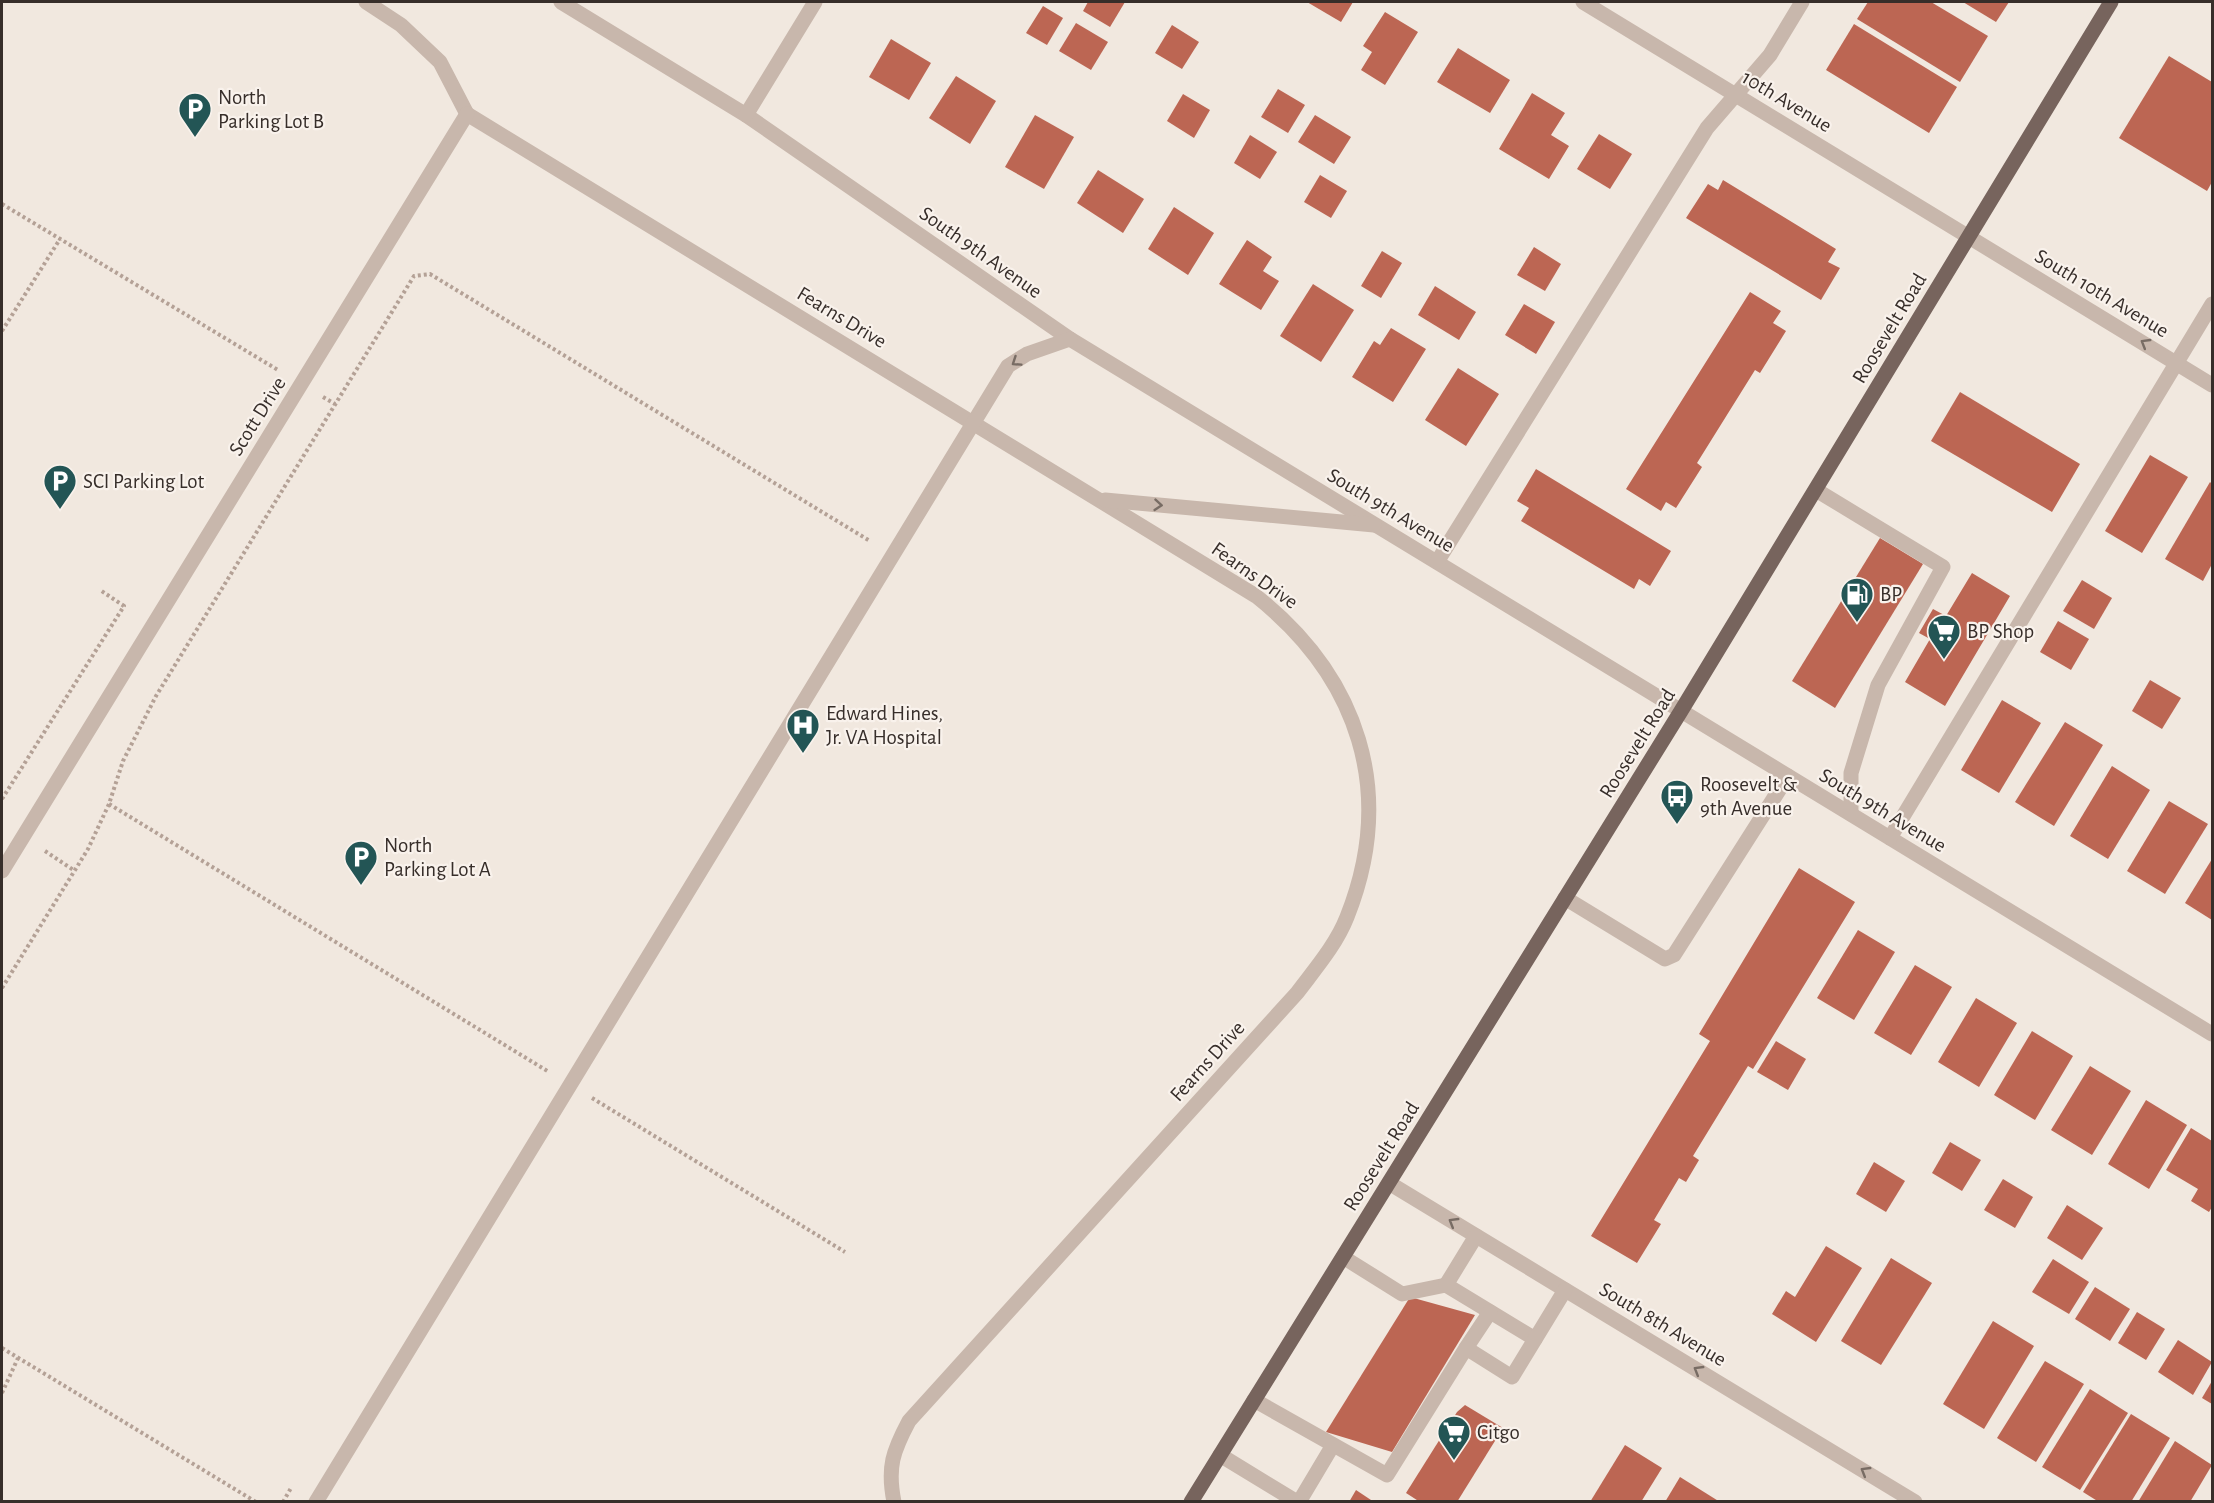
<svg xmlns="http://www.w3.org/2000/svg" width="2214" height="1503" viewBox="0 0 2214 1503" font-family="'Alegreya Sans',sans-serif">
  <rect width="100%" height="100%" fill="#f1e8df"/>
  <!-- building -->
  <g fill="#bc6653">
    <path d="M1088,2H1125L1110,27L1083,11Z"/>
    <path d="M1307,2H1353L1341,22Z"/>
    <path d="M1868,2H1931L1988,36L1960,82L1857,19Z"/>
    <path d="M1963,2H2009L1996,22Z"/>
    <path d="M1043,6L1063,18L1047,45L1026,33Z"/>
    <path d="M1385,12L1418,32L1385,85L1361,70L1372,52L1363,46Z"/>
    <path d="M1076,23L1108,42L1091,70L1059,51Z"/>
    <path d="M1854,24L1957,87L1929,133L1826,70Z"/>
    <path d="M1172,25L1199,42L1182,69L1155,53Z"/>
    <path d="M891,39L931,63L909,100L869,77Z"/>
    <path d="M1458,48L1510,80L1490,113L1437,82Z"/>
    <path d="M2169,56L2212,82V182L2207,191L2119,138Z"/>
    <path d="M956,76L996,101L970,144L929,118Z"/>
    <path d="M1278,89L1305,105L1288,133L1261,117Z"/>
    <path d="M1532,93L1565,113L1551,135L1569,146L1549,179L1499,149Z"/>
    <path d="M1183,94L1210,110L1194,138L1167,121Z"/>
    <path d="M1035,115L1074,137L1044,189L1005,167Z"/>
    <path d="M1315,115L1351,137L1334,164L1298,142Z"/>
    <path d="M1599,134L1632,154L1610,189L1577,169Z"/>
    <path d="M1250,135L1277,152L1260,179L1234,163Z"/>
    <path d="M1098,170L1144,199L1123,233L1077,203Z"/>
    <path d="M1320,175L1347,191L1331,218L1304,202Z"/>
    <path d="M1723,180L1836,249L1828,262L1840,268L1821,300L1686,218L1708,184L1718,190Z"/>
    <path d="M1174,207L1214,233L1188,275L1148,249Z"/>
    <path d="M1247,240L1272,257L1263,271L1279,281L1261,310L1219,284Z"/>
    <path d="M1534,247L1561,264L1545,291L1517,275Z"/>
    <path d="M1382,251L1402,263L1381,298L1361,286Z"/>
    <path d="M1313,284L1354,310L1321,362L1280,336Z"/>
    <path d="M1435,286L1476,312L1459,340L1418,315Z"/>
    <path d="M1750,292L1781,311L1773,323L1786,331L1760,373L1755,370L1697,463L1702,467L1676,508L1666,502L1661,511L1626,489Z"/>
    <path d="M1524,304L1555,322L1536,354L1505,335Z"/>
    <path d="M1391,328L1426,349L1393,402L1352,377L1374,341L1380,345Z"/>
    <path d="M1458,368L1499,394L1466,446L1425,420Z"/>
    <path d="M1960,392L2080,464L2052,512L1931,441Z"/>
    <path d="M2150,455L2188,477L2142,553L2105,531Z"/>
    <path d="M1536,469L1671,551L1650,586L1639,579L1634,589L1521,521L1529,508L1517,501Z"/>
    <path d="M2210,482L2212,484V564L2203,581L2165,559Z"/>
    <path d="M1880,538L1923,564L1835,708L1792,681Z"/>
    <path d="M1972,573L2010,596L1945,706L1905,682L1930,639L1919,633L1933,609L1946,616Z"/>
    <path d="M2082,580L2112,598L2094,629L2063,611Z"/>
    <path d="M2058,621L2089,639L2071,670L2040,652Z"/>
    <path d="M2150,680L2181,698L2162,729L2132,711Z"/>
    <path d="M2002,700L2041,723L1999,793L1961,770Z"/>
    <path d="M2065,722L2103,745L2054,826L2015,802Z"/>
    <path d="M2112,766L2150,790L2108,859L2070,836Z"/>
    <path d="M2169,801L2208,824L2165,894L2127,871Z"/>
    <path d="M2212,859V920L2185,903Z"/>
    <path d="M1799,868L1855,902L1753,1069L1748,1066L1693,1156L1699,1160L1686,1182L1679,1178L1654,1220L1661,1224L1637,1263L1591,1236L1710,1041L1699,1034Z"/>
    <path d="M1858,930L1895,952L1854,1020L1817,998Z"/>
    <path d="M1915,965L1952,987L1911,1055L1874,1033Z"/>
    <path d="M1976,998L2017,1023L1979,1087L1938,1062Z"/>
    <path d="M2032,1031L2073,1056L2035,1120L1994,1095Z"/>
    <path d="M1776,1041L1806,1059L1788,1090L1757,1072Z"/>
    <path d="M2090,1066L2131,1091L2092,1155L2051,1130Z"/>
    <path d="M2146,1100L2187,1125L2149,1189L2108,1164Z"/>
    <path d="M2191,1128L2212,1141V1207L2209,1212L2191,1201L2198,1189L2166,1170Z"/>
    <path d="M1950,1142L1981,1160L1962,1191L1932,1173Z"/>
    <path d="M1874,1162L1905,1181L1886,1212L1856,1194Z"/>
    <path d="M2003,1179L2033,1197L2015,1228L1984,1210Z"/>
    <path d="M2067,1205L2103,1228L2082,1260L2047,1238Z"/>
    <path d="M1826,1246L1862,1268L1816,1342L1772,1314L1786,1291L1795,1297Z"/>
    <path d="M1891,1258L1932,1283L1881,1365L1841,1341Z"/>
    <path d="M2053,1259L2089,1282L2069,1314L2032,1292Z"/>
    <path d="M2095,1287L2130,1309L2110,1341L2075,1319Z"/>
    <path d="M1410,1297L1475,1315L1392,1452L1326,1432Z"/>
    <path d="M2137,1312L2165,1329L2146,1360L2118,1343Z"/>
    <path d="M1993,1321L2034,1346L1984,1429L1943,1404Z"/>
    <path d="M2178,1340L2212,1362L2193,1395L2158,1372Z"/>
    <path d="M2045,1361L2084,1384L2036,1462L1997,1438Z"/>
    <path d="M2212,1381V1404L2202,1398Z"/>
    <path d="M2090,1389L2128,1413L2080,1490L2042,1467Z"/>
    <path d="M1465,1405L1503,1428L1457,1502H1420L1406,1493L1457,1412Z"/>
    <path d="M2131,1414L2170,1438L2131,1502H2099L2083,1492Z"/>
    <path d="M2175,1441L2212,1465L2190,1502H2138Z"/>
    <path d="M1625,1445L1662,1468L1641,1502H1590Z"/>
    <path d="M1680,1477L1720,1502H1665Z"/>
    <path d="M1356,1490L1374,1502H1349Z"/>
  </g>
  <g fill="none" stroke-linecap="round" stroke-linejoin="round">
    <!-- path -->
    <g stroke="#b4a196" stroke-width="4" stroke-dasharray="3 3" stroke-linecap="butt">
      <path d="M2,204L278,370"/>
      <path d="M2,331L60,239"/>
      <path d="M323,397L335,404"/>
      <path d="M2,799L124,606L100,590"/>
      <path d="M109,804L549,1072"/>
      <path d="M45,851L75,871"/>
      <path d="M2,988L88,849L109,804L123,761L156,696L414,276L430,274L870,541"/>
      <path d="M592,1098L845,1252"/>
      <path d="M2,1348L256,1502"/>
      <path d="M2,1393L18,1358"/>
      <path d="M283,1502L291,1488"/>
    </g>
    <!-- minor -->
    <g stroke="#c8b7ac" stroke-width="15">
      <path d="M366,2L401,25L440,62L467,114"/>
      <path d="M561,2L746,115L1070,339L2212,1034"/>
      <path d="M1583,2L2212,385"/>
      <path d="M467,114L1256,596C1358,677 1397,791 1347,917C1336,945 1315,969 1297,993L909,1421C893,1451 887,1467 894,1502"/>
      <path d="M746,115L815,2"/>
      <path d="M1816,490L1943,567L1878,685L1851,773V814"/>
      <path d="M1105,500L1374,525"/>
      <path d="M1437,562L1707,128L1770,55L1802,2"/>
      <path d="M1890,838L2212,304"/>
      <path d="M2,871L467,114"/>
      <path d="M1565,898L1665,959L1674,955L1788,776"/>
      <path d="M1389,1183L1915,1502"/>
      <path d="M1343,1257L1402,1294L1446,1285L1535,1339"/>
      <path d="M1446,1285L1476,1236"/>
      <path d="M1466,1348L1490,1312"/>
      <path d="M1254,1400L1387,1475L1466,1348L1512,1377L1565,1290"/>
      <path d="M1220,1455L1297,1502"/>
      <path d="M316,1502L1008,366L1027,354L1070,339"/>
      <path d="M1299,1502L1333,1445"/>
    </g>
    <!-- major -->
    <path stroke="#77645d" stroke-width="15" d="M1191,1502L1681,711L2111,2"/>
  </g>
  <!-- one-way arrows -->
  <defs><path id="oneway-chevron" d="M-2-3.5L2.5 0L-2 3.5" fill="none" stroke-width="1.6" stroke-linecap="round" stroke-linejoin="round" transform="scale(1.5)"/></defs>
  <g stroke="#786c64">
    <use href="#oneway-chevron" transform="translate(2145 343) rotate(-149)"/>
    <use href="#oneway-chevron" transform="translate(1016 362) rotate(146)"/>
    <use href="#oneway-chevron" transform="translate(1158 505) rotate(5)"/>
    <use href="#oneway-chevron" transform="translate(1453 1222) rotate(-149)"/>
    <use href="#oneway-chevron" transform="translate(1698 1370) rotate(-149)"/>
    <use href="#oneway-chevron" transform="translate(1865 1471) rotate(-149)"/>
  </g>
  <!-- icons -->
  <defs>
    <symbol id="parking-pin" viewBox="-11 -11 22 30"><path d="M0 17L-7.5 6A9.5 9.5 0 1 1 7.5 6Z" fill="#235555" stroke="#f9f2ec"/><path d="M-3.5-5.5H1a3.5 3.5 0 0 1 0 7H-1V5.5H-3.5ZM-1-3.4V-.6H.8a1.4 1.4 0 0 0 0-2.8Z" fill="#fff"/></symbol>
    <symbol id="fuel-pin" viewBox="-11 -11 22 30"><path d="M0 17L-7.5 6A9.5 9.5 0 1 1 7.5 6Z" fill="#235555" stroke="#f9f2ec"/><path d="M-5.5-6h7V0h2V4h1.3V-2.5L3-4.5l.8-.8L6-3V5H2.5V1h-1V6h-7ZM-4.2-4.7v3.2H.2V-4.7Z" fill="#fff"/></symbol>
    <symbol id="supermarket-pin" viewBox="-11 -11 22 30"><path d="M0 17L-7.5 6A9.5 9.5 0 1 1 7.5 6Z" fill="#235555" stroke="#f9f2ec"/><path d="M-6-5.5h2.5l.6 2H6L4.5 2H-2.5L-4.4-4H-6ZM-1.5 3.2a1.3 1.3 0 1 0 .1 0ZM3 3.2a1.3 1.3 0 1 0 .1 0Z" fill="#fff"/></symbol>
    <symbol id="hospital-pin" viewBox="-11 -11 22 30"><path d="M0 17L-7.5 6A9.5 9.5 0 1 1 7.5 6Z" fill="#235555" stroke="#f9f2ec"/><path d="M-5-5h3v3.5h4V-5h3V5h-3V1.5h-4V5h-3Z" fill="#fff"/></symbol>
    <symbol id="bus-pin" viewBox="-11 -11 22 30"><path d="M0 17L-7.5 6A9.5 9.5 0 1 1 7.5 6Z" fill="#235555" stroke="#f9f2ec"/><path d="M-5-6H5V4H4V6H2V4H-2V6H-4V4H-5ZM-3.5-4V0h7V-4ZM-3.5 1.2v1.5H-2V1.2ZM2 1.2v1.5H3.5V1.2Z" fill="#fff"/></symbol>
  </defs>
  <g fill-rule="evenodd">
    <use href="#parking-pin" x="176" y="90" width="38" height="52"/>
    <use href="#parking-pin" x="41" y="462" width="38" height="52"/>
    <use href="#fuel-pin" x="1838" y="575" width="38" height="52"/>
    <use href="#supermarket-pin" x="1925" y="612" width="38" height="52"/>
    <use href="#hospital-pin" x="784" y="706" width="38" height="52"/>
    <use href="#bus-pin" x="1658" y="777" width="38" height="52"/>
    <use href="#parking-pin" x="342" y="838" width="38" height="52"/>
    <use href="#supermarket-pin" x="1435" y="1413" width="38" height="52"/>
  </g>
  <g text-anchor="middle" stroke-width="4.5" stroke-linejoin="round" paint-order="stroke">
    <!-- poi labels -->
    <g font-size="21" fill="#372e2a" stroke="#f9f2ec" text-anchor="start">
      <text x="218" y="104">North<tspan x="218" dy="24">Parking Lot B</tspan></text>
      <text x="83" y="488">SCI Parking Lot</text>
      <text x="1880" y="601">BP</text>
      <text x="1967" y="638">BP Shop</text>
      <text x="826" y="720">Edward Hines,<tspan x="826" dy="24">Jr. VA Hospital</tspan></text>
      <text x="1700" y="791">Roosevelt &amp;<tspan x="1700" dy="24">9th Avenue</tspan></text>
      <text x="384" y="852">North<tspan x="384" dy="24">Parking Lot A</tspan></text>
      <text x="1477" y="1439">Citgo</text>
    </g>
    <!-- street labels -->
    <g font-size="21" fill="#372e2a" stroke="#f9f2ec">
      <text transform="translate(1787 101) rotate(31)" y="7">10th Avenue</text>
      <text transform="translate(981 252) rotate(35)" y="7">South 9th Avenue</text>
      <text transform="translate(2102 293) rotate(31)" y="7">South 10th Avenue</text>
      <text transform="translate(842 317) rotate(31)" y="7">Fearns Drive</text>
      <text transform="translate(1889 328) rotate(-59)" y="7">Roosevelt Road</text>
      <text transform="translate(257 416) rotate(-58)" y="7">Scott Drive</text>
      <text transform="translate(1391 510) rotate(31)" y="7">South 9th Avenue</text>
      <text transform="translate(1255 575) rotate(35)" y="7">Fearns Drive</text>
      <text transform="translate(1637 743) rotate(-58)" y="7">Roosevelt Road</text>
      <text transform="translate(1883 810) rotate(31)" y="7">South 9th Avenue</text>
      <text transform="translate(1207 1061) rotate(-48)" y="7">Fearns Drive</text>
      <text transform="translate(1381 1156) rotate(-58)" y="7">Roosevelt Road</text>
      <text transform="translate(1663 1324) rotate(31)" y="7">South 8th Avenue</text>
    </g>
  </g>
  <!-- border -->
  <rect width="2214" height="1503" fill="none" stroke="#372e2a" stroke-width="6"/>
</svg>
